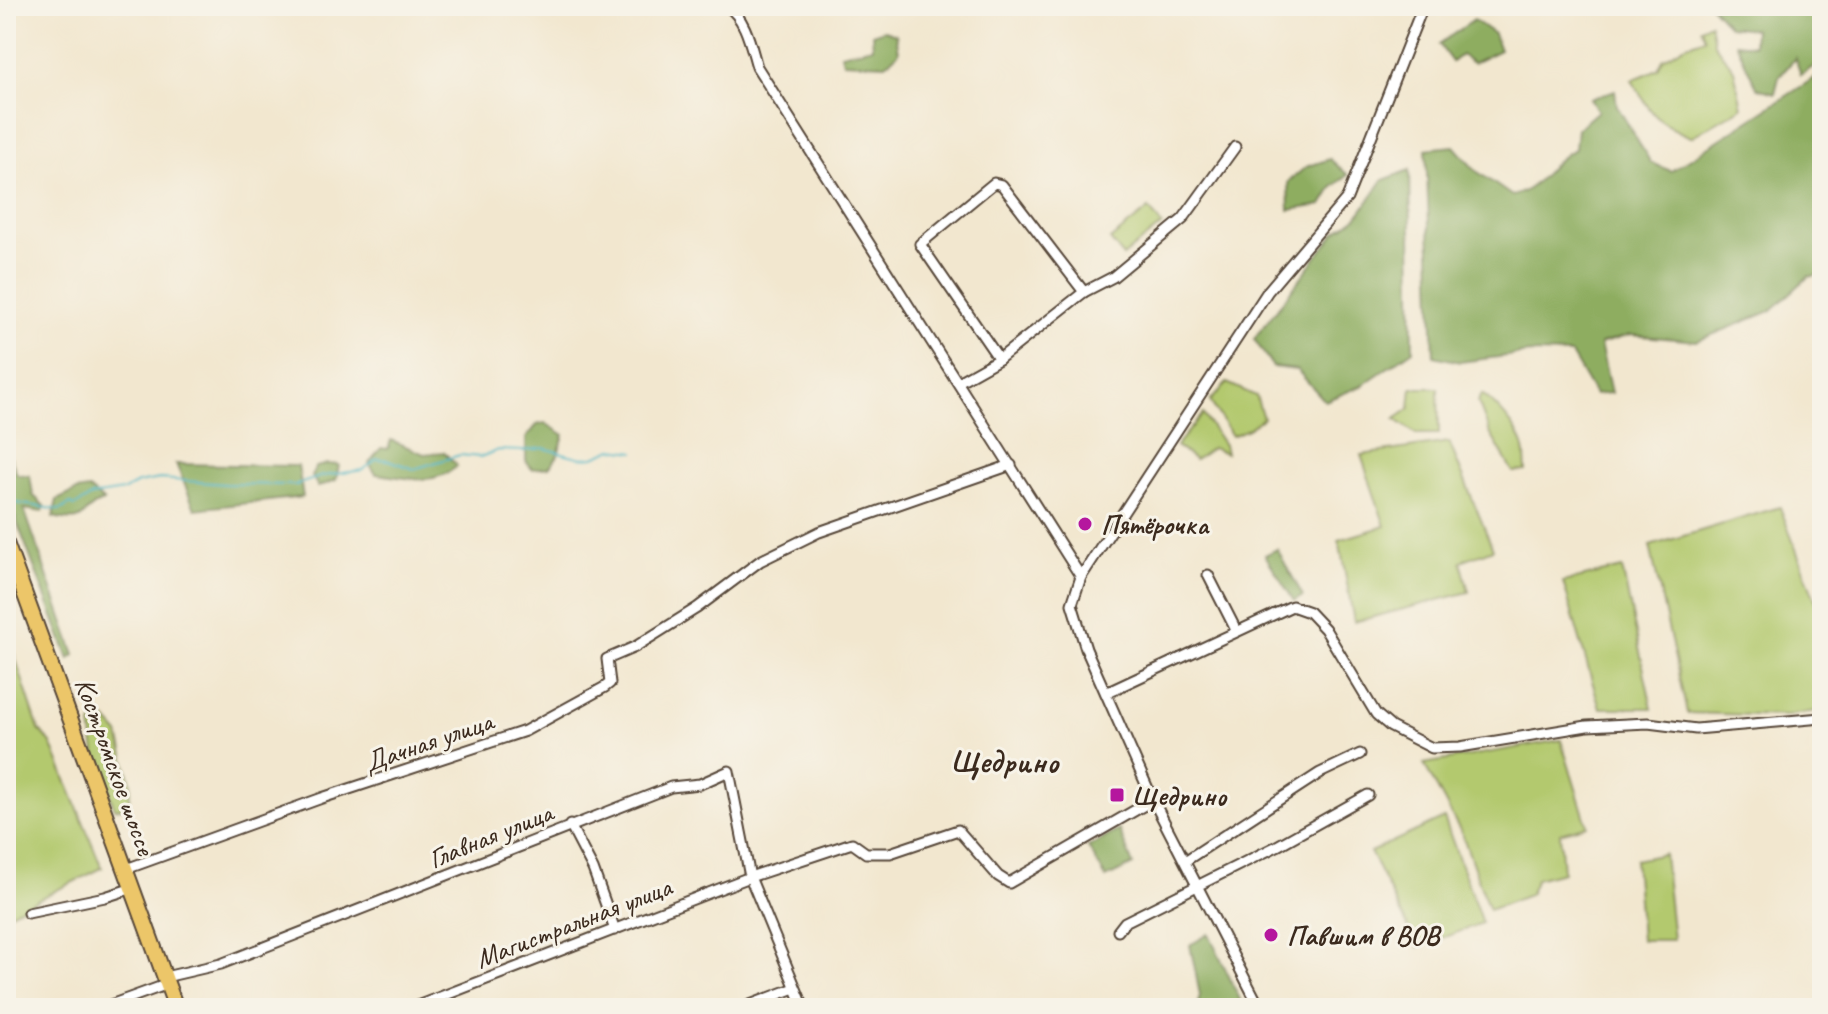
<svg xmlns="http://www.w3.org/2000/svg" width="1828" height="1014" viewBox="0 0 1828 1014" font-family="Caveat,sans-serif">
  <rect width="100%" height="100%" fill="#f7f3e8"/>
  <filter id="ink" filterUnits="userSpaceOnUse"><feTurbulence type="fractalNoise" baseFrequency=".0125" numOctaves="2"/><feDisplacementMap in="SourceGraphic" scale="16" xChannelSelector="R" yChannelSelector="G"/><feConvolveMatrix kernelMatrix="1 2 1 2 8 2 1 2 1" color-interpolation-filters="sRGB"/></filter>
  <filter id="wash" filterUnits="userSpaceOnUse"><feTurbulence type="fractalNoise" baseFrequency=".006" numOctaves="4" result="noise"/><feDisplacementMap in="SourceGraphic" scale="32" xChannelSelector="R" yChannelSelector="G"/><feGaussianBlur stdDeviation="1.8" result="paint"/><feColorMatrix in="noise" values="0 0 0 0 0 0 0 0 0 0 0 0 0 0 0 0 0 1.4 0 .05"/><feComposite in="paint" operator="in"/></filter>
  <g filter="url(#wash)">
    <rect width="100%" height="100%" fill="#f2e7cf"/>
    <!-- green -->
    <g fill="#b3c96e" stroke="#777a46" stroke-width="2">
      <path d="M1710,23L1714,43L1734,70L1742,107L1691,137C1655,122 1651,113 1632,80L1658,69L1663,59L1684,46L1705,38L1701,28Z"/>
      <path d="M1149,209L1162,225L1123,256L1110,240Z"/>
      <path d="M1227,383L1256,396L1263,418L1248,429L1232,436L1210,401Z"/>
      <path d="M1412,388H1438L1439,434H1416L1395,419L1410,408Z"/>
      <path d="M1482,394C1497,405 1517,427 1523,445C1526,453 1525,463 1526,471L1513,472L1490,433L1478,402Z"/>
      <path d="M1203,414L1224,445L1226,453L1212,448L1195,460L1176,446Z"/>
      <path d="M1449,442L1493,549L1461,561L1469,592L1354,622L1339,540L1385,526L1361,455Z"/>
      <path d="M1780,507L1816,602H1822V710L1787,716L1687,713L1650,546Z"/>
      <path d="M1622,568L1652,708H1600L1563,582Z"/>
      <path d="M6,630L39,730L51,743L102,868L6,915Z"/>
      <path d="M100,713L119,734L131,784L128,807L115,809L95,753L91,725Z"/>
      <path d="M1561,740L1587,825L1560,833L1563,872L1536,879L1529,895L1489,910L1462,834L1424,764Z"/>
      <path d="M1444,818L1482,923L1418,947L1370,852Z"/>
      <path d="M1664,854L1673,940H1641L1635,860Z"/>
    </g>
    <!-- forest -->
    <g fill="#8ead61" stroke="#646c40" stroke-width="2">
      <path d="M1711,6H1822V19L1814,24L1822,61L1801,75L1795,58L1779,77L1775,93L1757,88L1736,43L1753,45L1754,29L1729,26Z"/>
      <path d="M1474,20L1494,34L1500,50L1473,63L1461,55L1452,62L1439,44Z"/>
      <path d="M884,30L896,34L899,52L886,64L843,62L841,54L873,47L872,34Z"/>
      <path d="M1822,73V274L1808,277L1771,311L1697,341L1630,335L1600,344L1611,393L1595,395L1571,354L1530,353L1460,362L1434,356L1426,149L1454,146L1475,170L1512,196C1539,190 1550,160 1575,149L1577,129L1598,111L1590,99L1615,90L1617,106L1651,163L1671,171Z"/>
      <path d="M1330,159L1348,175L1333,187L1322,205L1289,210L1288,182L1306,167Z"/>
      <path d="M1410,170L1413,350L1361,386L1325,401L1297,370L1273,367L1254,339L1335,233L1358,216L1383,180Z"/>
      <path d="M545,423L564,435L557,457L549,467L532,469L526,462V438L537,425Z"/>
      <path d="M391,440L424,454L444,452L457,466C435,487 403,477 376,474L369,463L381,448L388,449Z"/>
      <path d="M6,446L17,474L30,476L33,495L45,507L42,512L24,509L75,655L69,659L6,493Z"/>
      <path d="M176,464L298,466L303,497L195,509Z"/>
      <path d="M327,464L339,465L336,480L318,487L312,476L316,467Z"/>
      <path d="M89,489L103,501C76,513 91,525 53,517L57,500L76,491Z"/>
      <path d="M1277,549L1303,596L1294,601L1265,555Z"/>
      <path d="M1119,830L1133,865L1106,878L1088,847Z"/>
      <path d="M1209,934L1244,1008H1197L1200,995L1190,945Z"/>
    </g>
    <g fill="none" stroke-linecap="round" stroke-linejoin="round">
      <!-- stream -->
      <path stroke="#47b4c3" stroke-width="2" d="M10,502L60,510L71,504L75,506L92,496L123,491L138,483L160,479L225,484L296,485L323,476L363,470L377,459L389,460L414,469L460,455L480,457L499,450L522,451L543,448L582,458L594,457L613,449L635,452"/>
    </g>
  </g>
  <g filter="url(#ink)">
    <g fill="none" stroke-linecap="round" stroke-linejoin="round">
      <defs>
        <g id="minor">
          <path d="M727,6C746,18 751,47 757,67L1081,577"/>
          <path d="M999,359L920,244L994,183L1002,185L1084,292"/>
          <path d="M958,382L999,359L1084,292L1113,277L1183,219L1235,147"/>
          <path d="M1208,575L1236,630"/>
          <path d="M1106,693L1292,606L1309,612L1325,629L1376,714L1391,727L1432,748L1460,747L1587,726L1648,723L1696,729L1822,718"/>
          <path d="M570,825L593,869L615,930"/>
          <path d="M1185,861L1320,773L1360,754"/>
          <path d="M126,869L322,798L525,731L605,687L610,683L607,659L635,647L697,608L760,561L819,532L1011,465"/>
          <path d="M28,913L105,897L133,888"/>
          <path d="M1118,931L1125,922L1277,846L1368,795"/>
          <path d="M165,977L221,964L671,787L700,784L729,771L750,877L804,1008"/>
          <path d="M102,1008L168,984"/>
          <path d="M412,1008L750,877L852,843L866,853H890L958,830L998,876L1009,883L1153,800"/>
          <path d="M742,1008L795,988"/>
          <path d="M1260,1008L1153,800L1086,649L1072,604L1081,577L1268,291L1347,198L1423,6"/>
        </g>
        <path id="highway" d="M6,543L176,1008"/>
      </defs>
      <!-- minor casing -->
      <use href="#minor" stroke="#564639" stroke-width="13"/>
      <!-- highway casing -->
      <use href="#highway" stroke="#564639" stroke-width="18"/>
      <!-- minor -->
      <use href="#minor" stroke="#fff" stroke-width="9"/>
      <!-- highway -->
      <use href="#highway" stroke="#ecc669" stroke-width="14"/>
    </g>
  </g>
  <!-- markers -->
  <g fill="#b5179e" stroke="#f7f3e8" stroke-width="3">
    <circle cx="1085" cy="524" r="8"/>
    <rect x="1109" y="787" width="16" height="16" rx="4"/>
    <circle cx="1271" cy="935" r="8"/>
  </g>
  <g text-anchor="middle" stroke-width="6" stroke-linejoin="round" paint-order="stroke">
    <!-- poi labels -->
    <g font-size="28" font-weight="bold" fill="#3b2a1e" stroke="#f7f3e8" text-anchor="start">
      <text x="1101" y="534">Пятёрочка</text>
      <text x="1133" y="805">Щедрино</text>
      <text x="1287" y="945">Павшим в ВОВ</text>
    </g>
    <!-- street labels -->
    <g font-size="28" fill="#3b2a1e" stroke="#f7f3e8">
      <text transform="translate(428 741) rotate(-19)" y="10">Дачная улица</text>
      <text transform="translate(116 766) rotate(70)" y="10">Костромское шоссе</text>
      <text transform="translate(490 835) rotate(-22)" y="10">Главная улица</text>
      <text transform="translate(573 922) rotate(-21)" y="10">Магистральная улица</text>
    </g>
    <!-- quarter labels -->
    <g font-size="32" font-weight="bold" fill="#3b2a1e" stroke="#f7f3e8">
      <text x="1005" y="772">Щедрино</text>
    </g>
  </g>
  <!-- margin -->
  <rect width="1828" height="1014" fill="none" stroke="#f7f3e8" stroke-width="32"/>
</svg>
